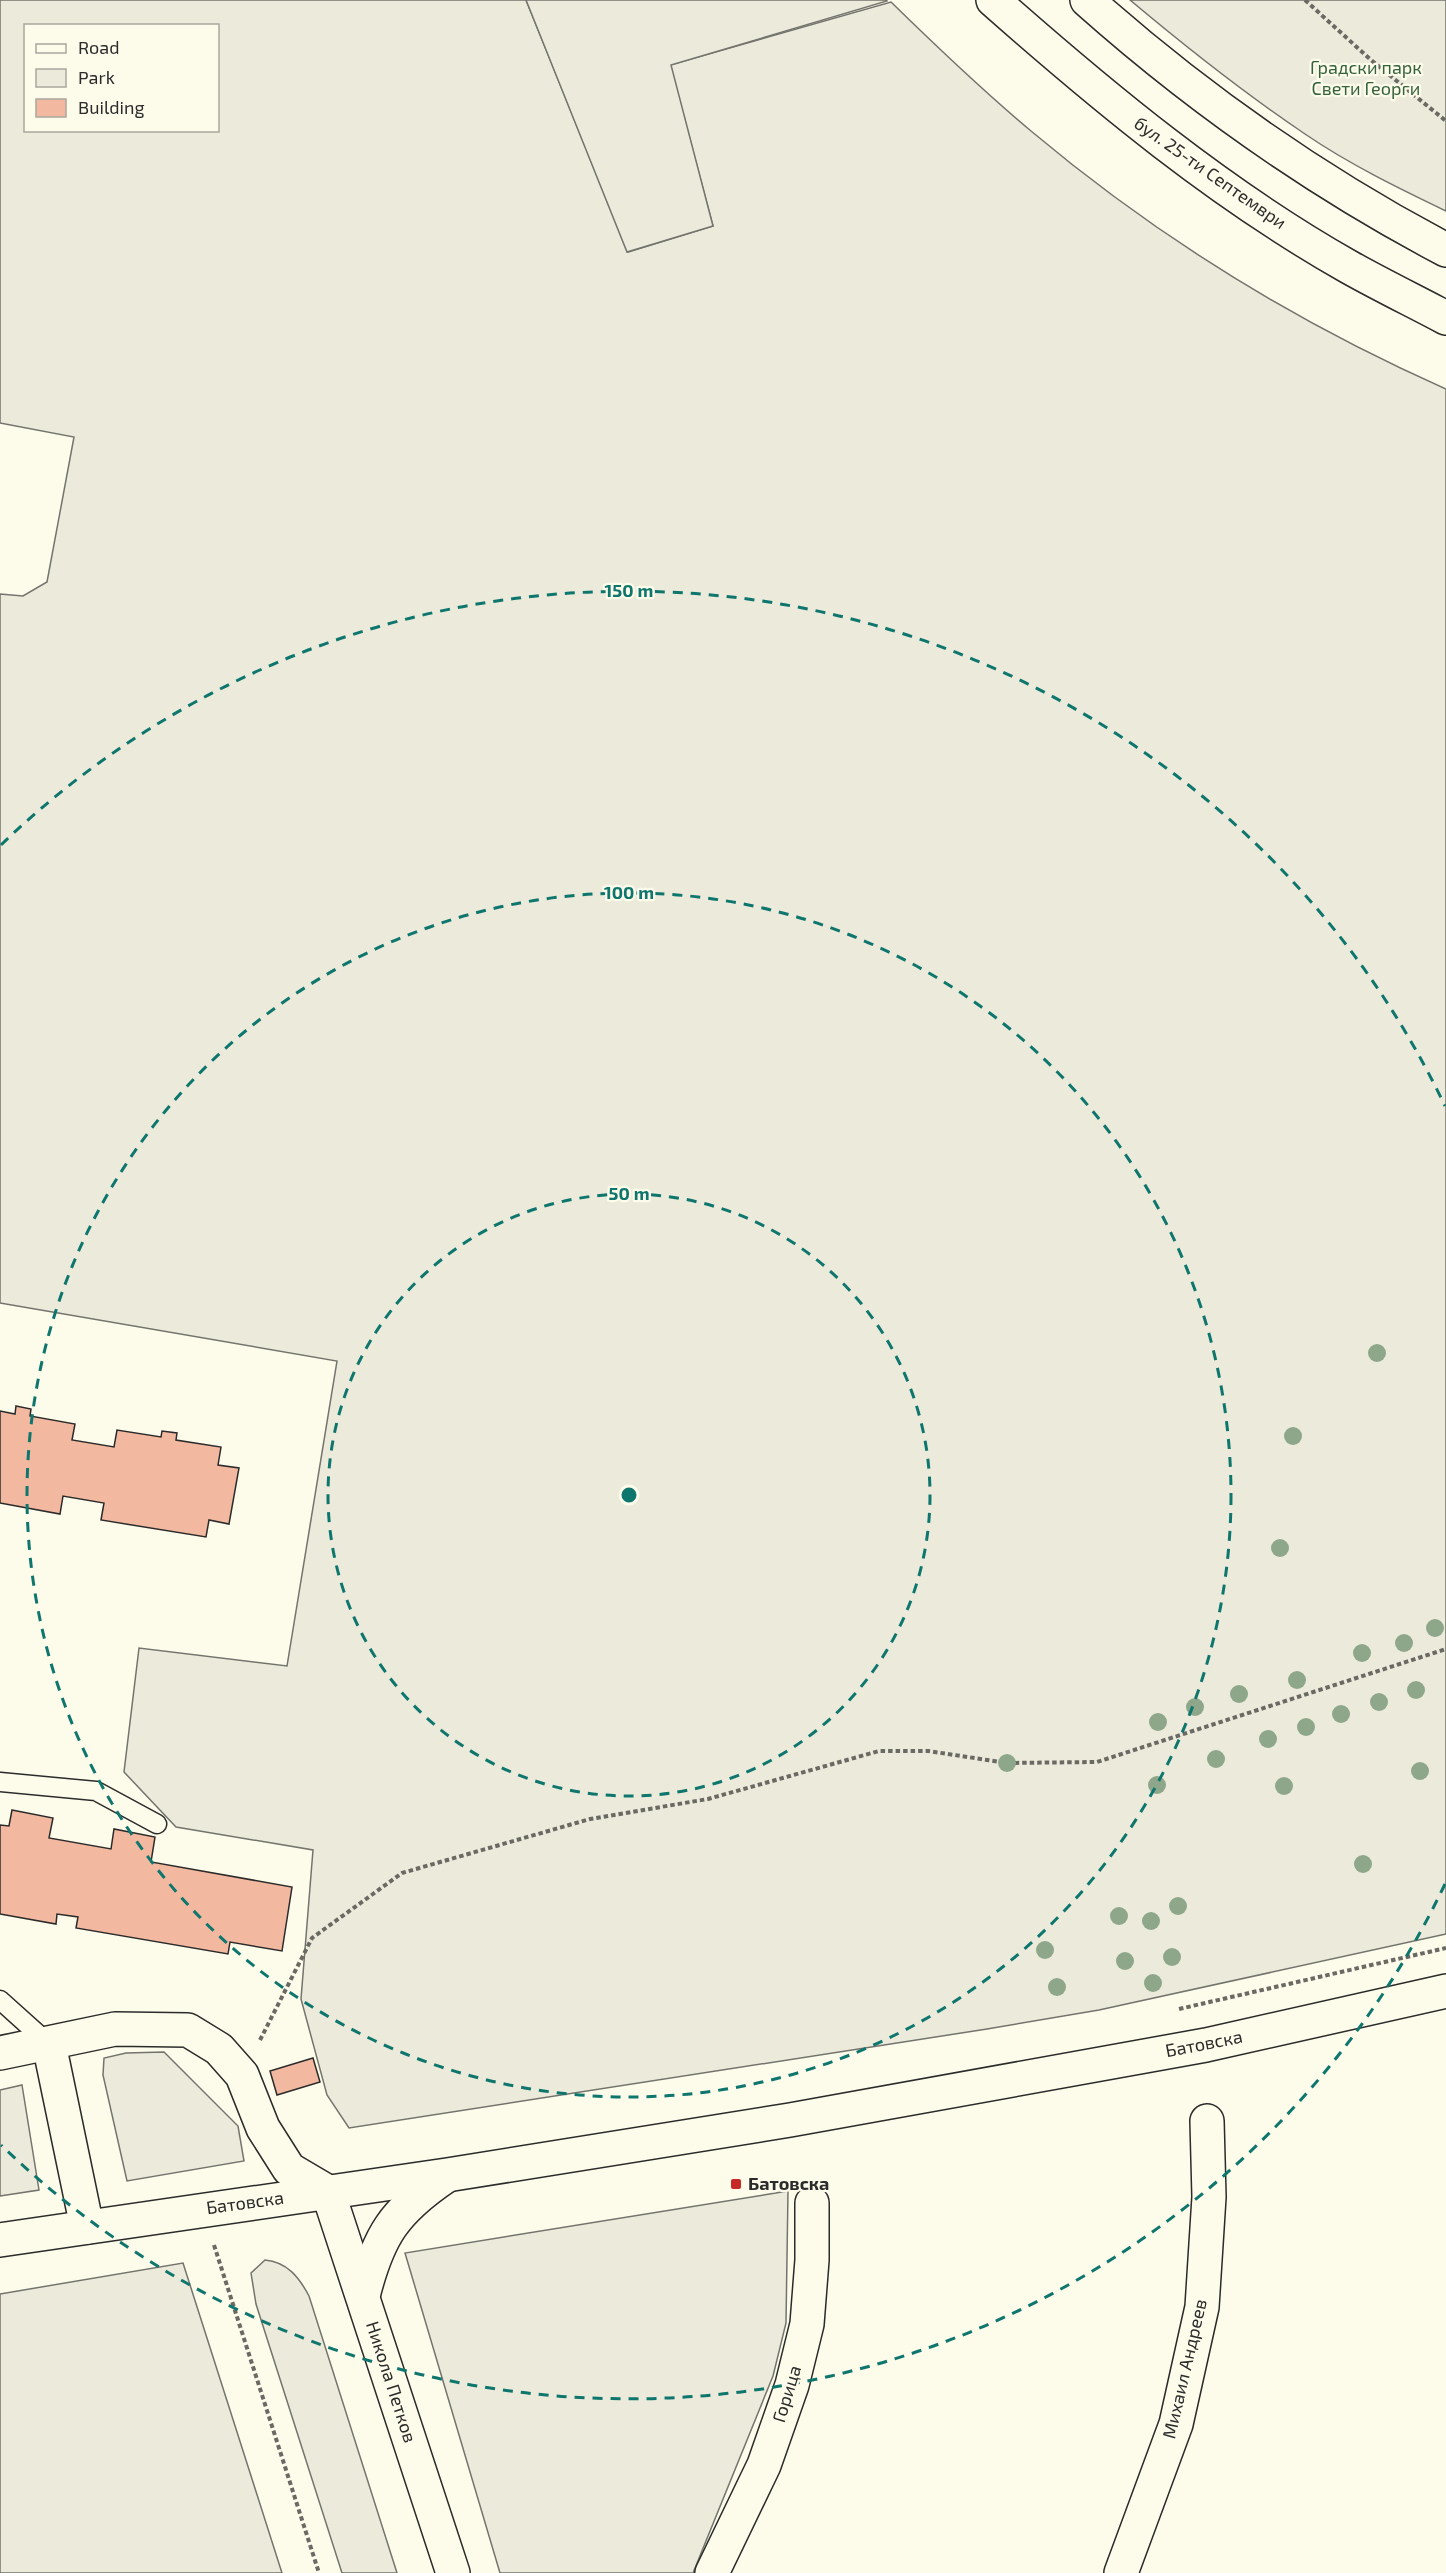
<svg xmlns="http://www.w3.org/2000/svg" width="1446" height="2573" viewBox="0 0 1446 2573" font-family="'Exo 2',sans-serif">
  <rect width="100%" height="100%" fill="#fdfbea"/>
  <!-- green -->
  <g fill="#ecebdb" stroke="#74746e" stroke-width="1.5" fill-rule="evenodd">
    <path d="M0,0H526L628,252L713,226L670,65L891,2C936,46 982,90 1031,131C1156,236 1297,323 1446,389V1934L1099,2010L987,2029L349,2128L327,2095L301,1999L313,1850L176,1827L124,1772L139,1648L287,1666L337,1361L0,1303V594L23,596L47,582L74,437L0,423ZM26,26H218V130H26Z"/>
    <path d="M1130,0H1446V211C1398,188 1349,164 1305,134C1244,93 1186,47 1130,0Z"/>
    <path d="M164,2052L238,2126L244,2161L127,2181L103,2075L104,2058L126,2053Z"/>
    <path d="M22,2085L39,2190L0,2196V2090Z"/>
    <path d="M788,2191L786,2323L773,2376L693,2573H500L405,2253Z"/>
    <path d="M265,2260C287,2262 299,2277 309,2296L397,2573H342L256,2304L251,2273Z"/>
    <path d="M183,2263L282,2573H0V2294Z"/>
  </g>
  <!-- parking -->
  <path fill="#eceadb" stroke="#74746e" stroke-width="1.5" d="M526,0H886L887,1L671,65L713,226L627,252Z"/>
  <!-- building -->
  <g fill="#f2b8a0" stroke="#2b2b2b" stroke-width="1.5">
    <path d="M16,1406L31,1409L30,1416L75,1424L72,1440L114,1447L117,1430L161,1437L162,1431L177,1433L176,1440L221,1447L218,1465L239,1468L229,1524L209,1520L206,1537L101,1520L104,1503L63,1496L60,1514L0,1503V1411L15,1414Z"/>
    <path d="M12,1810L53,1818L49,1838L111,1849L114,1829L155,1837L151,1862L292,1887L282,1951L230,1942L228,1954L76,1928L78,1917L57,1914L56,1924L0,1914V1825L9,1826Z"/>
    <path d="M313,2058L320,2082L277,2095L270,2071Z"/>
  </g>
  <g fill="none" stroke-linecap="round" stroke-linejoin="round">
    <defs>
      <g id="service">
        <path d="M0,1782L96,1791L157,1824"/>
        <path d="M0,2000L49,2044"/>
      </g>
      <g id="minor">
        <path d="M49,2044L87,2227"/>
        <path d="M0,2053L115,2029L188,2030L219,2049L242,2075L263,2128L289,2169L328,2192"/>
        <path d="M712,2573L764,2465L792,2385L807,2324L812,2260V2203"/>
        <path d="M1121,2573L1176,2424L1202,2307L1209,2197L1207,2121"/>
      </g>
      <g id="tertiary">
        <path d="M328,2192L453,2573"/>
        <path d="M0,2240L447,2175L790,2120L1206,2045L1446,1991"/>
        <path d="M363,2296C378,2236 394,2211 446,2176"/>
      </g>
      <g id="secondary">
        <path d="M993,0C1104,98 1220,194 1349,267C1381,285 1414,301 1446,318"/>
        <path d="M1087,0C1196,97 1317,182 1446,250"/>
      </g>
    </defs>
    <!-- service casing -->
    <use href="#service" stroke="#2b2b2b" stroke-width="21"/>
    <!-- minor casing -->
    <use href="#minor" stroke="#2b2b2b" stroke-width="36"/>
    <!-- tertiary casing -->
    <use href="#tertiary" stroke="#2b2b2b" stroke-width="36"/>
    <!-- secondary casing -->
    <use href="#secondary" stroke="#2b2b2b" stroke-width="36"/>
    <!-- path -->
    <g stroke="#6a6964" stroke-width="4" stroke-dasharray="4.5 3" stroke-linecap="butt">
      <path d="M1305,0L1371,60L1446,121"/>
      <path d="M1179,2009L1446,1948"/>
      <path d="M260,2040L312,1938L402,1873L590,1819L708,1799L879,1751H928L1007,1763L1097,1762L1446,1649"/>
      <path d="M214,2245L319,2573"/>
    </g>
    <!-- service -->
    <use href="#service" stroke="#fdfbea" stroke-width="18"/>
    <!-- minor -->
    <use href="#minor" stroke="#fdfbea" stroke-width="33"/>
    <!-- tertiary -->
    <use href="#tertiary" stroke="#fdfbea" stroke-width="33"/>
    <!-- secondary -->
    <use href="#secondary" stroke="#fdfbea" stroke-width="33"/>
  </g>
  <!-- trees -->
  <g fill="#8ea78a">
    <circle cx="1377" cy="1353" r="9"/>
    <circle cx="1293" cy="1436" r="9"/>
    <circle cx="1280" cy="1548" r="9"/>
    <circle cx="1435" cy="1628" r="9"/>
    <circle cx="1404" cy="1643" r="9"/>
    <circle cx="1362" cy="1653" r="9"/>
    <circle cx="1297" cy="1680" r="9"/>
    <circle cx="1416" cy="1690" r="9"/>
    <circle cx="1239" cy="1694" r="9"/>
    <circle cx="1379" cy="1702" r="9"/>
    <circle cx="1195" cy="1707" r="9"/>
    <circle cx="1341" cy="1714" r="9"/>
    <circle cx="1158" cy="1722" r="9"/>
    <circle cx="1306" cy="1727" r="9"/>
    <circle cx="1268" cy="1739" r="9"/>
    <circle cx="1216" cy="1759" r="9"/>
    <circle cx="1007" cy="1763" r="9"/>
    <circle cx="1420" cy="1771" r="9"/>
    <circle cx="1157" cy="1785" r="9"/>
    <circle cx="1284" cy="1786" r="9"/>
    <circle cx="1363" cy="1864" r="9"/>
    <circle cx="1178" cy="1906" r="9"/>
    <circle cx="1119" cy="1916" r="9"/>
    <circle cx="1151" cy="1921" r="9"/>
    <circle cx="1045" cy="1950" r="9"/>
    <circle cx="1172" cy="1957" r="9"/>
    <circle cx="1125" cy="1961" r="9"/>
    <circle cx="1153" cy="1983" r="9"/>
    <circle cx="1057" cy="1987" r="9"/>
  </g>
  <!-- distance rings -->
  <g fill="none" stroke="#0f766e" stroke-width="3" stroke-dasharray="10 8">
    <circle cx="629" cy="1495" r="301"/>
    <circle cx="629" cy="1495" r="602"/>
    <path d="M1445 1884A904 904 0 0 1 1 2145M1 845A904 904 0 0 1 1445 1106"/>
  </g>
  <!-- markers -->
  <rect fill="#c62828" stroke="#fdfbea" stroke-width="2" x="730" y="2178" width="12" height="12" rx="3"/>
  <g text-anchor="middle" stroke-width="4.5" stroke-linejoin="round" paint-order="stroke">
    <!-- park labels -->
    <g font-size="18" fill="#34623c" stroke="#fdfbea">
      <text x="1366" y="74">Градски парк<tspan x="1366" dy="21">Свети Георги</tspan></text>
    </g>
    <!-- street labels -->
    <g font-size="18" fill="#2b2b2b" stroke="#fdfbea">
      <text transform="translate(1210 173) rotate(35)" y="6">бул. 25-ти Септември</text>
      <text transform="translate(1204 2044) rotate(-11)" y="6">Батовска</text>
      <text transform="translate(245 2203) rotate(-8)" y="6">Батовска</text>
      <text transform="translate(1185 2369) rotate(-77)" y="6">Михаил Андреев</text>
      <text transform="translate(391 2382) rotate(72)" y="6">Никола Петков</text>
      <text transform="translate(787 2394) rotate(-73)" y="6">Горица</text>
    </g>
    <!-- poi labels -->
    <g font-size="18" font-weight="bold" fill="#2b2b2b" stroke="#fdfbea" text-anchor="start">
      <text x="748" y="2190">Батовска</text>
    </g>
  </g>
  <circle cx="629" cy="1495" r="9" fill="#0f766e" stroke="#fdfbea" stroke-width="3"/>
  <g font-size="18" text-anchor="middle" font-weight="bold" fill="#0f766e" stroke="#fdfbea" stroke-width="4.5" stroke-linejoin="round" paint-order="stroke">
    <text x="629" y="597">150 m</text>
    <text x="629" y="899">100 m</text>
    <text x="629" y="1200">50 m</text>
  </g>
  <!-- legend -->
  <rect x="24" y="24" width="195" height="108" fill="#fdfbea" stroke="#a9a89e" stroke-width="1.5"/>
  <rect x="36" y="44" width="30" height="9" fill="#fdfbea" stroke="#a9a89e" stroke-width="1.5"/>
  <text x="78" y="54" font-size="18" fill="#2b2b2b">Road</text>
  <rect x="36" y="69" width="30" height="18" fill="#ecebdb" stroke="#a9a89e" stroke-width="1.5"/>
  <text x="78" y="84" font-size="18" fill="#2b2b2b">Park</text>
  <rect x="36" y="99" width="30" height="18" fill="#f2b8a0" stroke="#a9a89e" stroke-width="1.5"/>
  <text x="78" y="114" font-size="18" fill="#2b2b2b">Building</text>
</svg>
